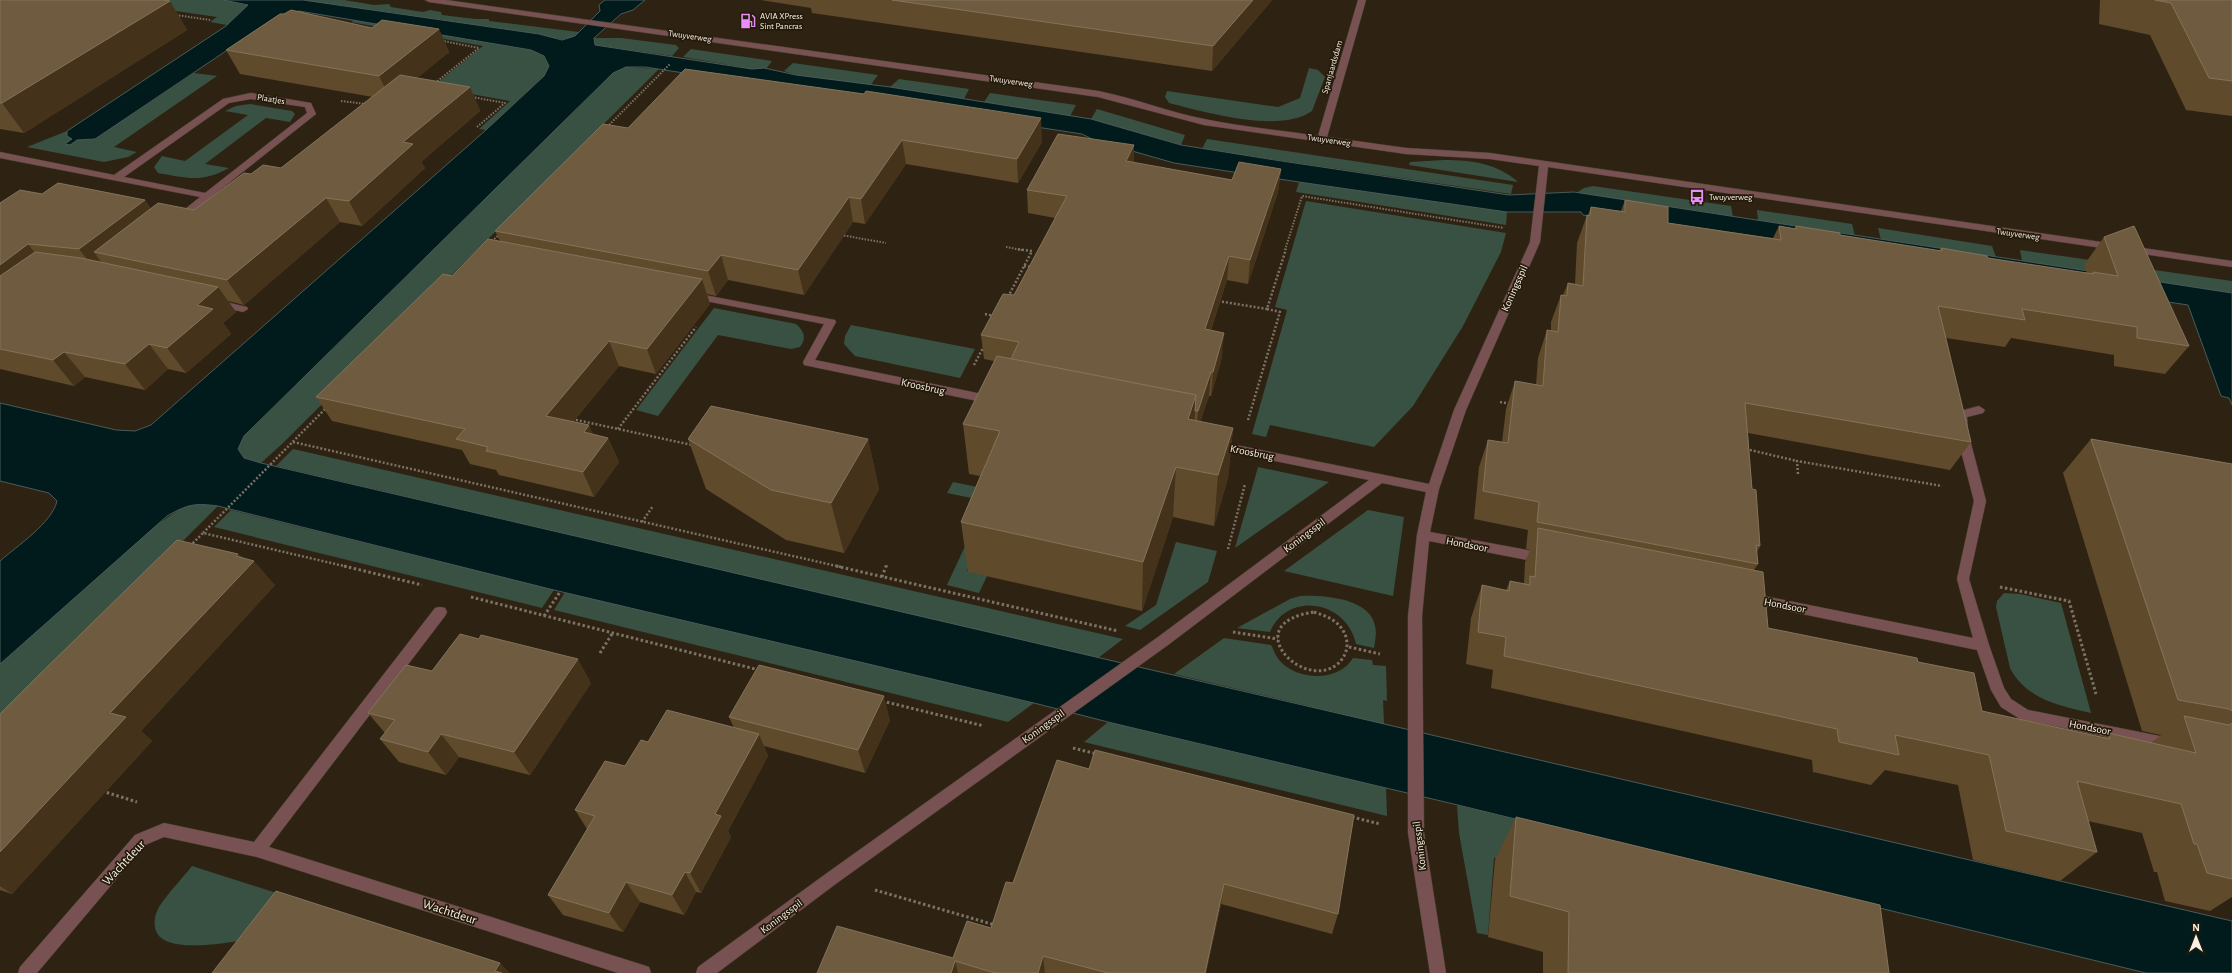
<svg xmlns="http://www.w3.org/2000/svg" width="2232" height="973" viewBox="0 0 2232 973" font-family="'Alegreya Sans',sans-serif">
  <rect width="100%" height="100%" fill="#2e2313"/>
  <!-- green -->
  <g fill="#395142">
    <path d="M137,0H223L248,5L227,25L210,22L217,17L169,10Z"/>
    <path d="M303,0H344L374,5L389,4L391,7L423,12L430,10L441,12L442,15L475,19H489V21L579,32C567,44 553,38 539,34Z"/>
    <path d="M354,20L531,50L544,56L549,66L544,76L486,130L479,129L510,101L432,87L483,46L351,22Z"/>
    <path d="M594,38H621L676,45L679,48L672,56L595,45Z"/>
    <path d="M691,49L772,61L766,69H752L683,57Z"/>
    <path d="M793,63L878,75L870,86L796,75L784,71Z"/>
    <path d="M626,67L659,69L282,444L261,463L244,458L238,449L244,436L613,73Z"/>
    <path d="M1309,68L1318,70L1325,77L1312,111C1280,134 1205,112 1169,103L1165,97L1167,91L1278,107L1300,98Z"/>
    <path d="M194,73L217,76L114,147L137,152L128,157L104,162L27,147L67,131V136L73,139L65,144L70,145L77,140L95,139Z"/>
    <path d="M899,79L969,89L964,99L890,87Z"/>
    <path d="M990,93L1076,105L1070,116L984,102Z"/>
    <path d="M250,104L292,111L295,114L290,122L266,118L205,164L229,168C202,183 187,178 158,173L154,167L162,156L185,161L248,115L225,111L236,106Z"/>
    <path d="M1097,109L1185,135L1181,145L1091,119Z"/>
    <path d="M1207,139L1513,185L1511,194L1202,149Z"/>
    <path d="M1444,160C1472,160 1496,163 1518,182L1409,165L1410,162Z"/>
    <path d="M1299,182L1507,212L1506,225L1296,192Z"/>
    <path d="M1593,186L1731,206L1733,217L1576,193L1584,188Z"/>
    <path d="M1306,201L1506,233L1501,252L1463,326L1413,406L1374,447L1270,425L1266,437L1252,434L1287,310L1275,307Z"/>
    <path d="M1757,210L1852,224L1855,236L1758,221Z"/>
    <path d="M1878,228L1992,246L1996,257L1881,240Z"/>
    <path d="M2020,250L2118,264L2123,277L2022,261Z"/>
    <path d="M2147,269L2232,281V293L2152,281Z"/>
    <path d="M714,308L796,324C804,331 807,338 800,347L791,349L718,335L658,416L636,410Z"/>
    <path d="M851,325L975,349L960,378L855,356L844,344L845,336Z"/>
    <path d="M293,449L1123,639L1098,658L276,466Z"/>
    <path d="M1258,467L1329,482L1235,548Z"/>
    <path d="M953,482L1002,492L967,571L987,576L979,593L947,585L986,501L947,493Z"/>
    <path d="M195,503L218,506L0,723V664L155,526L184,506Z"/>
    <path d="M231,510L554,590L542,608L214,527Z"/>
    <path d="M1368,510L1404,517L1393,596L1284,571Z"/>
    <path d="M1176,542L1217,551L1208,582L1140,630L1125,626L1156,605Z"/>
    <path d="M565,592L1034,703L1008,722L554,610Z"/>
    <path d="M2004,593L2020,594L2061,603L2091,713C2060,706 2026,699 2010,668L1996,607L1997,601Z"/>
    <path d="M1300,596C1323,595 1370,598 1375,626C1377,633 1375,641 1374,648L1356,644C1347,601 1288,590 1270,632L1237,628L1290,599Z"/>
    <path d="M1224,638L1271,645C1274,650 1276,657 1280,661C1298,681 1339,682 1353,658L1372,660L1373,665L1386,666L1387,701L1383,700L1384,724L1174,674Z"/>
    <path d="M1108,722L1386,788L1387,816L1084,742Z"/>
    <path d="M1457,805L1846,900L1850,949L1494,858L1488,935L1477,933L1459,833Z"/>
    <path d="M192,866L292,898L260,938C238,940 166,957 156,931C153,923 155,914 159,907C168,893 181,880 192,866Z"/>
  </g>
  <!-- water -->
  <path fill="#011b1d" stroke="#4b5b59" d="M223,0H303L539,34L562,40L575,36L600,11L599,5L605,0H645L633,10L621,14L594,38L595,45L752,69L764,68L796,75L890,87L1091,119L1181,145L1275,160L1509,195L1574,192L2232,293V405L2229,398L2221,396L2188,305L1583,215L1581,212H1507L1299,182L1174,163L1094,140L1082,134L645,67H626L613,73L244,436L238,449L244,458L261,463L2232,921V973H2146L1462,806L1108,722L1034,703L554,590L218,506C195,503 188,504 167,516L0,664V561C17,546 52,523 57,501L49,493L0,481V403L116,430L135,431L151,425L486,130L544,76L549,66L544,56L531,50L299,11L278,16L95,139L77,140L70,145L65,144L72,139L67,136V131L226,26L248,5Z"/>
  <g fill="none" stroke-linecap="round" stroke-linejoin="round">
    <defs>
      <g id="minor">
        <path d="M425,0H446L1098,91C1134,98 1168,112 1204,119C1242,127 1280,130 1318,136L1358,0H1366L1327,137L1406,148L1490,153L2232,261V267L1548,167L1540,242L1466,410L1439,489L1430,532L1543,553L1547,555L1549,558L1547,561L1543,563L1429,541L1422,616L1424,833L1446,973H1430L1408,833V616L1417,535L1426,492L1382,483L1168,645L837,883L717,973H696L698,967L827,873L1158,637L1369,480L1216,449L1212,448L1210,445L1212,442L1216,441L1429,484L1454,410L1530,242L1539,166L1490,159L1406,154L1204,125L1098,97L429,2Z"/>
        <path d="M251,93L311,103L316,114L182,220H176L174,218L200,197L0,158V152L114,175L223,99ZM251,99L305,107L307,113L205,193L124,177L229,103Z"/>
        <path d="M694,293L835,320L836,322L815,360L992,396L998,400L992,404L804,365L803,362L824,324L690,298L689,296L690,294Z"/>
        <path d="M217,300L247,307L248,309L243,312L213,305L212,303Z"/>
        <path d="M1979,406L1985,410L1983,413L1967,417L1968,432L1986,501L1969,579L1989,645L2004,688L2011,699L2028,710L2170,738L2175,740L2177,744L2175,748L2170,750L2020,719L2001,707L1991,690L1977,650L1744,602L1743,598L1744,594L1749,593L1973,638L1957,579L1974,501L1956,432L1955,415L1957,412Z"/>
        <path d="M440,607L445,608L447,612L445,616L269,847L643,965L649,967L651,973H618L257,857L164,837L145,845L37,973H18L20,967L135,835L164,823L254,842L435,608Z"/>
      </g>
    </defs>
    <!-- minor casing -->
    <use href="#minor" stroke="#4a4031" stroke-width="1"/>
    <!-- path-far2 -->
    <g stroke="#7c7265" stroke-width="2" stroke-dasharray="1.5 1.5" stroke-linecap="butt">
      <path d="M176,15L210,20"/>
      <path d="M435,83L479,48L443,41"/>
      <path d="M472,97L505,103L477,127"/>
      <path d="M341,101L366,104"/>
      <path d="M607,127L670,64"/>
      <path d="M841,235L886,243"/>
      <path d="M492,241L500,234"/>
      <path d="M1006,247L1022,250"/>
      <path d="M1285,250L1302,196L1504,228"/>
    </g>
    <!-- path-far1 -->
    <g stroke="#7c7265" stroke-width="2.5" stroke-dasharray="2 2" stroke-linecap="butt">
      <path d="M1024,266L1032,267"/>
      <path d="M1008,297L1032,251L1016,249"/>
      <path d="M1218,301L1267,309"/>
      <path d="M985,314L994,316"/>
      <path d="M974,365L984,346"/>
      <path d="M1500,402L1511,404"/>
      <path d="M572,419L692,445"/>
      <path d="M1248,420L1280,312L1267,309L1286,249"/>
      <path d="M618,429L696,327"/>
      <path d="M293,442L841,567"/>
      <path d="M1746,449L1797,461"/>
      <path d="M1798,474L1797,461L1942,486"/>
      <path d="M642,522L653,506"/>
      <path d="M203,533L326,408"/>
      <path d="M190,546L203,533L348,567"/>
      <path d="M1228,549L1245,484"/>
      <path d="M886,567L887,565"/>
    </g>
    <!-- path -->
    <g stroke="#7c7265" stroke-width="3" stroke-dasharray="2.5 2.5" stroke-linecap="butt">
      <path d="M344,566L422,585"/>
      <path d="M836,566L1118,631"/>
      <path d="M882,577L886,566"/>
      <path d="M2000,587L2069,601L2096,694"/>
      <path d="M471,597L759,670"/>
      <path d="M1314,612C1320,614 1326,616 1331,619C1350,630 1353,653 1335,666C1300,689 1238,623 1314,612Z"/>
      <path d="M544,616L560,592"/>
      <path d="M1233,632L1278,639"/>
      <path d="M1349,647L1380,654"/>
      <path d="M600,653L612,634"/>
      <path d="M882,701L984,726"/>
      <path d="M1073,748L1097,754"/>
      <path d="M102,791L137,802"/>
      <path d="M1352,817L1380,824"/>
      <path d="M875,890L995,925"/>
    </g>
    <!-- minor -->
    <use href="#minor" fill="#785252" fill-rule="evenodd"/>
  </g>
  <!-- wall -->
  <g fill="#5f4a2c">
    <path d="M0,0L170,1L187,30L24,133L0,129Z"/>
    <path d="M761,0H1272L1212,71L812,13L811,8Z"/>
    <path d="M2100,0H2232V116L2186,110L2150,35L2099,24Z"/>
    <path d="M372,28L439,29L449,52L417,78L470,87L480,111L421,162L425,168L362,226L340,222L244,305L228,301L236,312L223,323L231,334L186,373L168,369L145,390L85,377L74,386L0,369V203L42,194L145,200L151,209L194,210L251,174L281,168L373,97L240,74L226,50Z"/>
    <path d="M628,128L1042,142L1018,183L906,164L865,224L853,222L804,295L728,280L716,296L707,294L710,304L656,374L619,366L573,422L593,434L608,438L619,462L594,497L499,475L496,470L470,464L462,450L332,421L316,397L452,276L500,241L495,231Z"/>
    <path d="M1134,145V163L1232,180L1281,169L1278,192L1248,284L1227,280L1211,330L1222,357L1211,396H1209L1200,422L1233,428L1228,478L1214,526L1173,517L1142,611L968,572L961,522L980,476L969,474L963,424L994,361L984,359L981,335L1014,295L1055,218L1028,213L1027,190Z"/>
    <path d="M1625,200L1668,223L1773,238L1779,226L1795,229L1796,226L1840,235L1939,251L1941,248L1988,258L2087,273L2084,265L2104,237L2189,346L2165,374L2114,366V355L2011,338L2005,347L1946,338L1971,442L1950,470L1748,433L1752,489L1760,546L1757,552L1758,564L1754,570L1768,628L1918,662L1982,711L2103,737L2108,733L2151,743L2161,735L2142,731L2063,473L2091,439L2232,464V897L2210,911L2165,901L2157,872H2154L2142,833L2088,821L2097,852L2060,881L1973,860L1958,785L1885,770L1871,785L1813,772L1812,760L1491,688L1493,670L1466,664L1471,618L1482,585L1506,590L1510,581L1524,584L1525,562L1530,550L1526,549L1528,530L1474,519L1479,467L1488,440L1502,442L1506,409L1515,381L1536,385L1538,358L1547,330L1551,331V322L1561,295H1563L1568,283L1575,284L1577,243L1587,215H1588L1591,207L1621,211Z"/>
    <path d="M688,439H868L879,489L844,553L786,540L706,489Z"/>
    <path d="M238,554L275,585L141,731L152,741L12,894L0,890V714Z"/>
    <path d="M432,671L591,683L530,775L459,757L446,775L399,762L380,739L385,733L368,713Z"/>
    <path d="M729,717L890,720L865,773L764,746L768,756L728,831L731,837L701,893L696,892L684,915L640,902L623,932L563,915L548,895L587,829L575,810L625,766L648,742L734,728Z"/>
    <path d="M1057,760L1338,914L1332,934L1221,904L1206,973H817L953,958L991,928L1013,883Z"/>
    <path d="M1516,817L1889,973H1543V952L1488,937L1495,860Z"/>
  </g>
  <!-- shaded-wall -->
  <g fill="#44331a">
    <path d="M1253,0H1272L1212,71L1213,46Z"/>
    <path d="M170,1L187,30L24,133L2,103Z"/>
    <path d="M439,29L449,52L391,100L379,76Z"/>
    <path d="M470,87L480,111L421,162L425,168L362,226L349,201L403,142Z"/>
    <path d="M1041,118L1042,142L1018,183L1017,159Z"/>
    <path d="M902,140L906,164L865,224L861,199Z"/>
    <path d="M1134,145V169L1126,161Z"/>
    <path d="M1281,169L1278,192L1248,284L1250,260Z"/>
    <path d="M849,197L853,222L804,295L798,270Z"/>
    <path d="M326,198L340,222L244,305L227,280Z"/>
    <path d="M145,200L162,225L94,252L106,269L99,274L79,249Z"/>
    <path d="M28,244L48,270L0,306V265Z"/>
    <path d="M721,255L728,280L716,296L708,271Z"/>
    <path d="M1229,256L1227,280L1203,353L1205,329Z"/>
    <path d="M702,279L710,304L656,374L647,349Z"/>
    <path d="M218,287L236,312L223,323L231,334L186,373L167,348L197,305Z"/>
    <path d="M1224,333L1222,357L1211,396L1213,372Z"/>
    <path d="M609,341L619,366L558,440L546,416Z"/>
    <path d="M149,344L168,369L145,390L125,364Z"/>
    <path d="M64,352L85,377L74,386L53,360Z"/>
    <path d="M1211,372L1209,396L1196,435L1198,411Z"/>
    <path d="M1196,395L1193,446L1185,470L1188,419Z"/>
    <path d="M589,425L600,449L608,438L619,462L594,497L583,472L584,432Z"/>
    <path d="M1233,428L1228,478L1214,526L1218,475Z"/>
    <path d="M868,439L879,489L844,553L831,503Z"/>
    <path d="M1176,467L1173,517L1142,611L1143,562Z"/>
    <path d="M238,554L248,567L254,561L275,585L141,731L152,741L12,894L0,886V852L110,713Z"/>
    <path d="M578,659L591,683L530,775L514,752Z"/>
    <path d="M884,696L890,720L865,773L858,750Z"/>
    <path d="M441,734L459,757L446,775L428,752Z"/>
    <path d="M759,734L768,756L728,831L731,837L701,893L690,873L715,814Z"/>
    <path d="M685,872L696,892L684,915L672,895Z"/>
    <path d="M626,882L640,902L623,932L609,913Z"/>
    <path d="M1224,884L1221,904L1206,973H1205Z"/>
    <path d="M1043,956L1045,973H1038Z"/>
    <path d="M955,961L958,973H951Z"/>
    <path d="M500,963L510,973H497L495,971Z"/>
  </g>
  <!-- building -->
  <g fill="#6f5c40" stroke="#84735a">
    <path d="M0,0H162L170,1L2,103H0Z"/>
    <path d="M892,0H1253L1213,46Z"/>
    <path d="M2155,0H2232V81L2209,78L2171,3Z"/>
    <path d="M291,10L372,28L382,20L439,29L379,76L226,50L280,14H284Z"/>
    <path d="M685,69L864,94L866,91L1041,118L1017,159L902,140L861,199L849,197L798,270L721,255L708,271L495,231L603,124L628,128Z"/>
    <path d="M400,75L470,87L403,142L413,144L349,201L326,198L227,280L94,252L158,203L194,210L244,173L251,174L263,165L281,168Z"/>
    <path d="M1058,134L1134,145L1126,161L1232,180L1239,162L1281,169L1250,260L1229,256L1205,329L1224,333L1213,372H1211L1198,411H1195L1196,395L1011,359L1019,342L981,335L1003,294L1014,295L1067,196L1027,190Z"/>
    <path d="M58,183L145,200L79,249L28,244L0,265V203L20,190L42,194Z"/>
    <path d="M1625,200L1668,207V223L1781,240L1779,226L1796,229V226L1840,233V235L1942,251L1941,248L1987,256L1988,258L2094,274L2093,272L2118,276L2104,237L2134,226L2189,346L2137,338V327L2022,309L2025,320L1938,306L1971,442L1745,403L1752,489L1756,490L1760,546L1756,545L1758,564L1537,522L1539,502L1483,491L1488,440L1508,443L1515,381L1543,386L1547,330L1558,332L1561,295L1567,296L1568,283L1583,286L1587,215L1590,216L1591,207L1625,212Z"/>
    <path d="M488,239L702,279L647,349L609,341L546,416L589,425L584,432L608,438L583,472L486,451L488,447L456,439L465,429L316,397L443,274L452,276Z"/>
    <path d="M35,252L81,258L218,287L197,305L213,309L167,348L149,344L125,364L64,352L53,360L0,349V276Z"/>
    <path d="M997,356L1196,395L1188,419L1233,428L1218,475L1176,467L1143,562L961,522L1000,431L963,424Z"/>
    <path d="M711,406L868,439L831,503L771,490L688,439Z"/>
    <path d="M2091,439L2232,464V711L2229,709L2178,700Z"/>
    <path d="M1538,528L1763,572L1768,628L1917,658L1918,662L1974,673L1982,711L2110,739L2108,733L2196,753L2184,716L2229,725L2232,723V879L2207,873L2197,844H2194L2181,804L2077,781L2097,852L2006,831L1989,755L1895,735L1899,755L1839,742L1837,729L1504,656L1506,637L1478,632L1482,585L1509,591L1510,581L1530,585V576L1535,577Z"/>
    <path d="M177,540L238,554L236,556L254,561L110,713L126,717L0,852V714L40,674Z"/>
    <path d="M460,634L479,639L481,635L578,659L514,752L441,734L428,752L380,739L395,720L368,713L406,665L432,671Z"/>
    <path d="M759,665L884,696L858,750L729,717Z"/>
    <path d="M667,710L759,734L715,814L721,816L690,873L685,872L672,895L626,882L609,913L548,895L595,816L575,810L605,761L625,766L641,740L648,742Z"/>
    <path d="M1095,750L1354,815L1338,914L1224,884L1205,973H1108L1043,956L1038,973H995L955,961L951,973H817L837,926L953,958L967,921L991,928L1006,882L1013,883L1057,760L1089,769Z"/>
    <path d="M1516,817L1880,905L1889,973H1568L1569,912L1510,896Z"/>
    <path d="M276,891L500,963L495,971L502,973H212Z"/>
  </g>
  <!-- icons -->
  <defs>
    <symbol id="fuel-bare" viewBox="-9 -9 18 18"><path d="M-5.5-6h7V0h2V4h1.3V-2.5L3-4.5l.8-.8L6-3V5H2.5V1h-1V6h-7ZM-4.2-4.7v3.2H.2V-4.7Z" fill="#e98dfd" stroke="#241a0a" stroke-width="2.5" paint-order="stroke"/></symbol>
    <symbol id="bus-bare" viewBox="-9 -9 18 18"><path d="M-5-6H5V4H4V6H2V4H-2V6H-4V4H-5ZM-3.5-4V0h7V-4ZM-3.5 1.2v1.5H-2V1.2ZM2 1.2v1.5H3.5V1.2Z" fill="#e98dfd" stroke="#241a0a" stroke-width="2.5" paint-order="stroke"/></symbol>
  </defs>
  <g fill-rule="evenodd">
    <use href="#fuel-bare" x="737" y="10" width="22" height="22"/>
    <use href="#bus-bare" x="1686" y="186" width="22" height="22"/>
  </g>
  <g text-anchor="middle" stroke-width="3.5" stroke-linejoin="round" paint-order="stroke">
    <!-- far-poi labels -->
    <g font-size="9" fill="#f8f0e6" stroke="#241a0a" text-anchor="start">
      <text x="760" y="19">AVIA XPress<tspan x="760" dy="10">Sint Pancras</tspan></text>
      <text x="1709" y="200">Twuyverweg</text>
    </g>
    <!-- far-street labels -->
    <g font-size="9" fill="#f8f0e6" stroke="#241a0a">
      <text transform="translate(690 36) rotate(8)" y="3">Twuyverweg</text>
      <text transform="translate(1332 67) rotate(-74)" y="3">Spanjaardsdam</text>
      <text transform="translate(1011 81) rotate(8)" y="3">Twuyverweg</text>
      <text transform="translate(271 99) rotate(9)" y="3">Plaatjes</text>
      <text transform="translate(1329 140) rotate(8)" y="3">Twuyverweg</text>
      <text transform="translate(2018 234) rotate(8)" y="3">Twuyverweg</text>
    </g>
    <!-- street labels -->
    <g font-size="11" fill="#f8f0e6" stroke="#241a0a">
      <text transform="translate(1514 288) rotate(-66)" y="4">Koningsspil</text>
      <text transform="translate(923 386) rotate(12)" y="4">Kroosbrug</text>
      <text transform="translate(1252 452) rotate(11)" y="4">Kroosbrug</text>
      <text transform="translate(1304 535) rotate(-37)" y="4">Koningsspil</text>
      <text transform="translate(1467 544) rotate(11)" y="4">Hondsoor</text>
      <text transform="translate(1785 605) rotate(11)" y="4">Hondsoor</text>
      <text transform="translate(1043 726) rotate(-36)" y="4">Koningsspil</text>
      <text transform="translate(2090 727) rotate(11)" y="4">Hondsoor</text>
      <text transform="translate(1419 846) rotate(-97)" y="4">Koningsspil</text>
      <text transform="translate(781 916) rotate(-37)" y="4">Koningsspil</text>
    </g>
    <!-- near-street labels -->
    <g font-size="13" fill="#f8f0e6" stroke="#241a0a">
      <text transform="translate(123 862) rotate(-47)" y="5">Wachtdeur</text>
      <text transform="translate(450 911) rotate(18)" y="5">Wachtdeur</text>
    </g>
  </g>
  <!-- north arrow -->
  <g transform="translate(2196 937)" stroke="#241a0a" stroke-width="3" paint-order="stroke">
  <path d="M0-3L7 15L0 10L-7 15Z" fill="#f8f0e6"/>
  <text y="-6" font-size="11" font-weight="bold" text-anchor="middle" fill="#f8f0e6">N</text>
  </g>
</svg>
